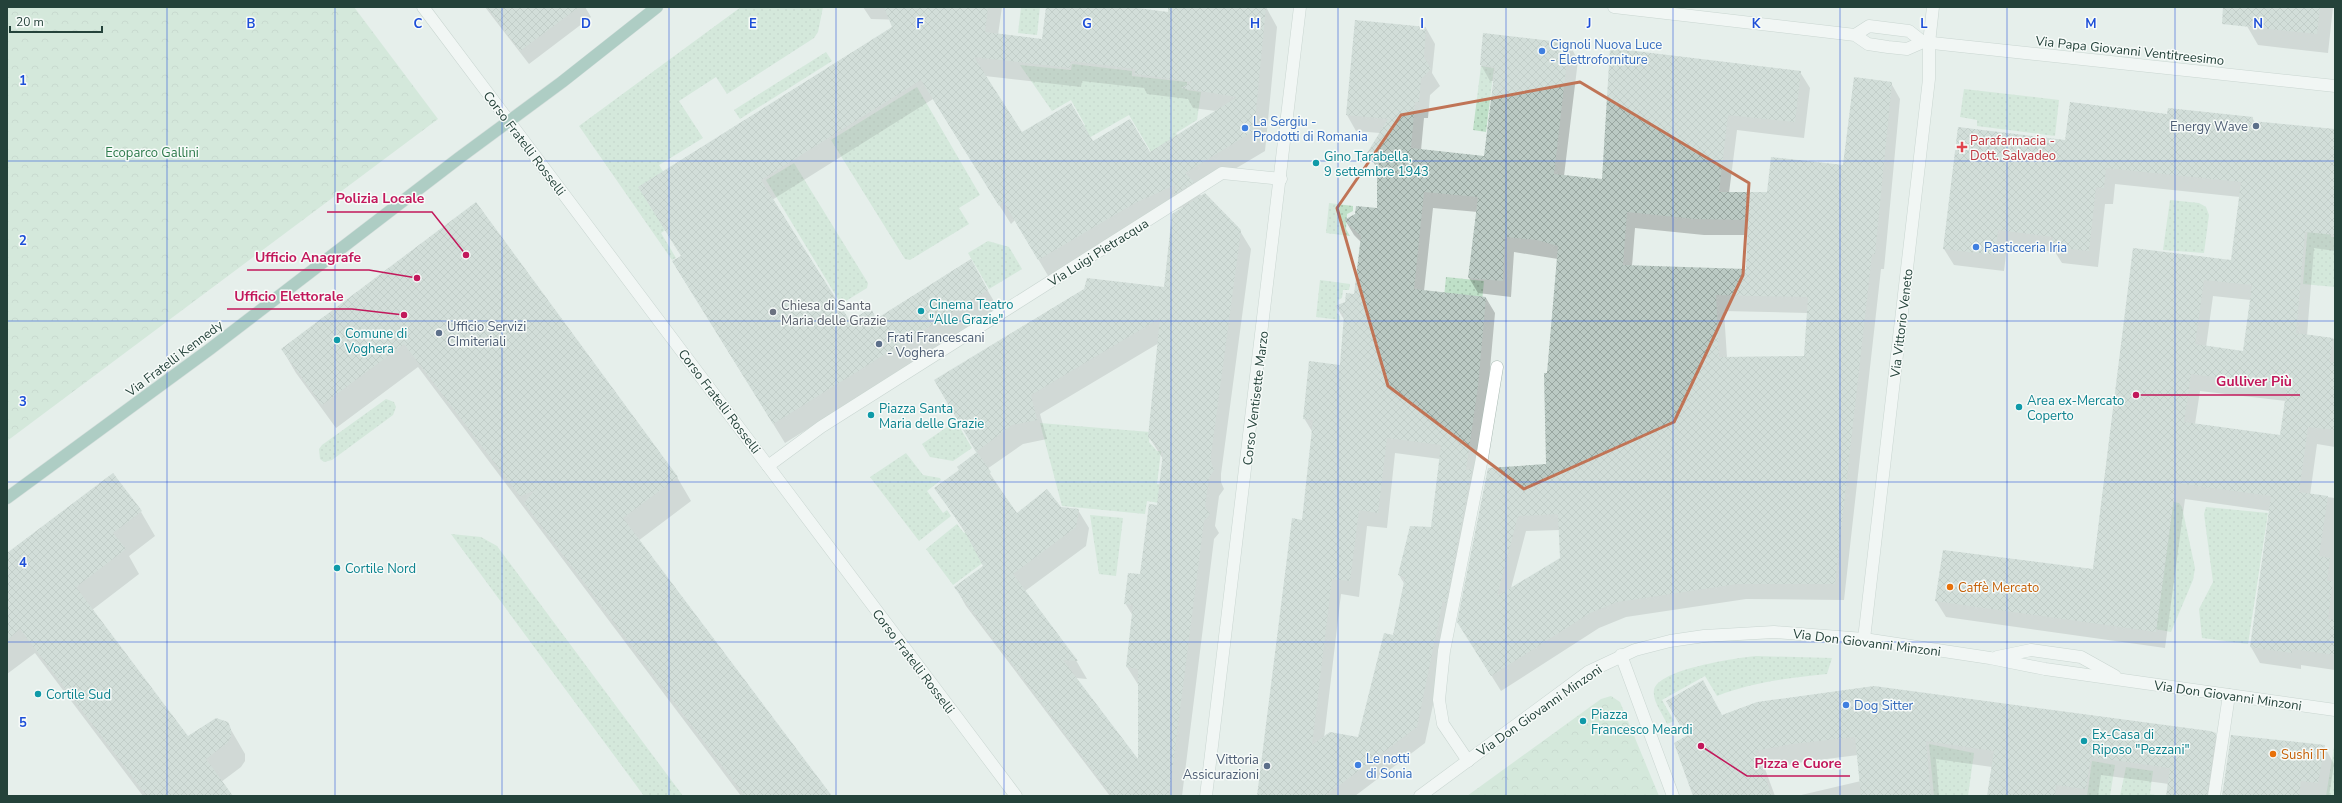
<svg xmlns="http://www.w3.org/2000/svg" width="2342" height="803" viewBox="0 0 2342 803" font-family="'Nunito Sans',sans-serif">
  <defs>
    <pattern id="grass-dots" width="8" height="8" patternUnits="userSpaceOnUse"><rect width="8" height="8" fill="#bfe0c8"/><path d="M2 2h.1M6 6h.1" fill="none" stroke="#a4c1ad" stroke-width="1.8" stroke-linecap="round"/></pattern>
    <pattern id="park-crowns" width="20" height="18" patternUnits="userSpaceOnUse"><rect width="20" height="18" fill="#bfe0c8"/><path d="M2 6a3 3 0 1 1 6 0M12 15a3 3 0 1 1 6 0" fill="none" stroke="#a4c1ad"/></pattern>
    <pattern id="building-cross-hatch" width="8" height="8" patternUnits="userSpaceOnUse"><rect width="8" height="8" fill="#bbcac4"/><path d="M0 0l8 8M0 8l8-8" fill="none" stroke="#98a6a0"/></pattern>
  </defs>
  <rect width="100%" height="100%" fill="#e6efeb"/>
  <!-- grass -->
  <g fill="url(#grass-dots)">
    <path d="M741,7H823L818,32L814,38L727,94L716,77L679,101L703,138L659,165L677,193L673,225L661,233L676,258L672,260L579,126Z"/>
    <path d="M1021,7H1040L1037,35L1018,33Z"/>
    <path d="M826,52L832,61L740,119L734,110Z"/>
    <path d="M1072,64L1132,71V76L1187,82V90L1201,92L1197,120L1176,133L1180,141L1154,157L1129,115L1082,142L1067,137L1085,125L1071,100L1052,111L1020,65L1071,70Z"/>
    <path d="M1481,66L1494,68L1486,132L1473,130Z"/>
    <path d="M917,87L980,195L959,208L969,224L910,260L905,259L831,140Z"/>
    <path d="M1964,89L2059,100L2055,136L1977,126V120L1960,117Z"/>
    <path d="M794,163L868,283L867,288L841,304L766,180Z"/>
    <path d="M2170,200L2199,203L2206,207L2209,215L2204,253L2163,250Z"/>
    <path d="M1329,203L1353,206V211L1347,214L1346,229L1350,236L1326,233Z"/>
    <path d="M2308,226L2331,228V237H2335V287L2303,284Z"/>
    <path d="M988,241L1009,247L1022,269L989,289L968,253Z"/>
    <path d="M1446,277L1484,281L1480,322L1442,318Z"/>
    <path d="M1320,280L1350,284L1349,290H1343L1342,298L1338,300L1337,313L1340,316V320L1316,317Z"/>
    <path d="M386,399L394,402L396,407L393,415L332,460L324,462L320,459L319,449L322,445Z"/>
    <path d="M956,421L972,448L953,461L930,457L922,444Z"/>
    <path d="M1040,423L1150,432L1149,442L1157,451H1161L1157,484L1167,485L1165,504L1147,501L1145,514L1062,506Z"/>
    <path d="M906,453L923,475L940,478L941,480L927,491L943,513L947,510L951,516L919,541L870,477Z"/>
    <path d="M1007,502L1027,530L953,585L926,549L957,524L964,533Z"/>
    <path d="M2173,502L2179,503L2182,507L2195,568L2193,580L2171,632L2155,629Z"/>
    <path d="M2206,507L2268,513L2248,644L2202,638L2199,609L2213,582L2204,514Z"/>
    <path d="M1090,515L1123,518L1116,576L1099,574Z"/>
    <path d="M451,534L481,537L497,546L683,796H644Z"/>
    <path d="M1756,656L1832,658L1827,674C1789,678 1753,682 1717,696L1705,676L1662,700L1674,721L1667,724C1663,714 1652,701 1654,690C1658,669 1737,658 1756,656Z"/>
    <path d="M1929,744L1974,753L1968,796H1934Z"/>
    <path d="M2334,747L2335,796H2326Z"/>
    <path d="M2092,761L2115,765L2110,796H2087Z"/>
    <path d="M2126,767L2153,771L2150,794L2160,796H2120Z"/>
  </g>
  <!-- park -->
  <g fill="url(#park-crowns)">
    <path d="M7,7H354L438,119L7,441Z"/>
    <path d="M1611,696L1620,702L1659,796H1467L1601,699Z"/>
  </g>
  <!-- shadow -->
  <g fill="#0003" fill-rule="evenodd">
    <path d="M485,7H585L591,17L529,64Z"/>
    <path d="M863,7H1002L998,35L1043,40L1047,7H1122L1169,13V7H1266L1277,27L1265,151L1198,191L1201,196L1240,231L1251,249L1221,474V482L1224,489L1219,496L1215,526L1219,533L1214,539L1182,796H1110L966,606L956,588L984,566L971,541L936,489L960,470L977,453L935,380L1164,288L1183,207L1146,222L1050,279L1015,220L1011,224L933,99L772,200L849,323L876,320L970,260L999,310L785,443L673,262L682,257L906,20L871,19ZM985,76L1081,87L1082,81L1144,88L1147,94L1188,99L1193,108L1216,111L1149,153L1093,143L1022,134ZM1159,343L1149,437L1163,459L1158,506L1141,575L1125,603L1133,616L1127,667L1139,686V761L1076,678L1087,679L1077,662L1025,591L1086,546L1089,528L1078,510L1060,508L1017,514L987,469L1023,444L1047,439L1040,414Z"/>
    <path d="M2249,7H2333L2328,53L2258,45L2247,26Z"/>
    <path d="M1356,21L1426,28L1435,44L1432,73L1440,86L1430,95L1428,118H1424L1421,150L1485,157L1494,81H1490L1481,65L1484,34L1569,44L1578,60L1564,176L1603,180L1800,72L1810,88L1804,138L1737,130L1729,193H1768L1844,167L1891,83L1900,99L1884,269H1881L1844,600L1746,599L1626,617L1599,628L1501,691L1468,638L1488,469L1547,465L1548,374L1558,259L1514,252L1511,297L1478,293L1469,278L1478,212L1433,208L1424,291L1486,298L1495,313L1487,402L1452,614L1425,743L1355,796H1258L1303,521L1313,433L1304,418L1341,366L1345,321L1336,306L1346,302L1355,295L1361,242L1354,235L1345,220L1378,209V170L1368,153L1380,133L1356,131L1347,115ZM1635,228L1704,235H1748L1747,270L1632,266ZM1724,311L1808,313L1805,357L1727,358ZM1395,453L1440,459L1432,529L1399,575L1405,585L1393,636L1359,738H1324L1341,594L1359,597L1367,526L1387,528ZM1560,530L1562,559L1511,588L1526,531Z"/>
    <path d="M2168,115L2252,117L2255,123L2335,130V251L2314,248L2307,335L2335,339V447L2317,444L2310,495L2335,498V670L2301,665V669L2260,663L2251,647L2270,511L2185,499L2165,648L1946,617L1936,601L2093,570L2134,249L2232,261L2240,197L2115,184L2113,204H2105L2098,267L2062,263L2055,252L2007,246L2004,271L1954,265L1944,249L2066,141ZM2213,296L2251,300L2244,352L2206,347ZM2200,391L2286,401L2281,436L2195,424Z"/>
    <path d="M476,203L677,477L691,501L638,541L830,796H741L418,367L336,428L296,373L282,349Z"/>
    <path d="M141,512L155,536L129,556L139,574L92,610L188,738L227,723L245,754V761L241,767L221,782L232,796H143L35,653L7,674V555Z"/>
    <path d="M1722,716L2215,734L2226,752L2219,796H2167L2169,784L2101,775L2098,796H1988L1992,767L1936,759L1939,796H1797L1861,781L1858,755L1803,762L1765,769L1775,796H1695Z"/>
    <path d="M2324,746L2334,764L2329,796H2223Z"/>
  </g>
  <!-- building -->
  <g fill="url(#building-cross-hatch)" fill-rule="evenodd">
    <path d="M487,7H579L520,51Z"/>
    <path d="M884,7H988L985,32L1042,39L1046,7H1130L1168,12V7H1266L1254,131L1185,173L1194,182L1174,195L1175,185L1135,203L1038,260L1003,201L999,206L921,80L761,180L850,321L871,308L876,319L971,259L988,290L773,424L672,261L681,256L638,187L892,27ZM974,57L1070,68L1071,61L1135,69V74L1192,82L1181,88L1237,97L1150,152L1130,119L1093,141L1071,103L1022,132Z"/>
    <path d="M2223,7H2320L2317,34L2222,24Z"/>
    <path d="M1355,20L1426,27L1424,57L1431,69L1421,79L1419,102H1415L1411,148L1484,156L1495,67L1480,65L1483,33L1569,43L1554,174L1602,179L1610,48L1801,71L1795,122L1728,115L1719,192H1767L1771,157L1843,165L1854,77L1892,82L1875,254H1872L1835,584H1737L1617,602L1590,613L1491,676L1457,622L1488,468L1546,464L1544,373H1547L1558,246L1537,240L1505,237L1503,281L1468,278L1478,197L1424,192L1414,289L1486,297L1478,386L1466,470L1472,469L1446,604L1443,600L1417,727L1325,796H1257L1292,518L1302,520L1313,420L1303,419L1309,361L1340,365L1344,315L1335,306L1345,302L1346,293L1354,294L1361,236L1344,220L1355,214L1356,206L1377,208V166L1367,153L1388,119L1346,115ZM1627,212L1695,219L1748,220L1746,269L1623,265ZM1716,295L1808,297L1804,356L1719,357ZM1387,438L1441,445L1431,527L1410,526L1398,575L1405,577L1393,635L1384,633L1358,737L1330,732L1312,745L1332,579L1350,581L1359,510L1378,513ZM1558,514L1560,558L1497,596L1518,516Z"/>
    <path d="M2070,102L2167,114L2168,108L2253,117L2252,121L2335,129V235L2305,232L2296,333L2333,338L2330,362H2335V430L2308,427L2299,492L2328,496L2319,556L2330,558L2327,581H2333L2328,619L2335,620V655L2292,649V653L2250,647L2271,496L2176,483L2156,632L1935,601L1943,550L2093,569L2133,248L2231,260L2241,182L2106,168L2104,188L2096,187L2089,251L2051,247L2053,237L1998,230L1995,255L1943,249L1958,127L2065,140ZM2204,280L2252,285L2243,351L2195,344ZM2191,374L2287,386L2280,435L2184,422Z"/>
    <path d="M1205,193L1241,230L1211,455V462L1214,470L1209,478L1205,507L1210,514L1204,521L1169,796H1112L954,587L983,566L963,528L934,488L959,470L957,467L977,452L991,472L989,474L1017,513L1047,489L1061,507L1079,509L1076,527L1013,574L1078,661L1063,660L1138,759V669L1126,667L1133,605L1124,604L1128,573L1140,574L1149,504L1157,505L1163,453L1148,437L1160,318L1031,395L1037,420L1012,425L976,452L934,380L1084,289L1087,278L1164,287L1172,214Z"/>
    <path d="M476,202L678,477L623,518L832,796H745L524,503L534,491L520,496L404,344L322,405L281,349Z"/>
    <path d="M113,473L142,511L113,533L126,549L76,587L188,736L216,718L228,722L231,729V737L227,743L206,759L233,796H147L20,629L7,640V553Z"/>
    <path d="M1703,680L1722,715L1757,702L1874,686L2210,731L2216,733L2207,796H2166L2170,768L2091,757L2086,789L2056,785L2055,796H1987L1994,751L1926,741L1931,796H1861L1855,737L1792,744L1755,751L1772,796H1693L1674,743L1686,736L1666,701Z"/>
    <path d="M2231,735L2325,745L2318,783L2301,781L2299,796H2222Z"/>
  </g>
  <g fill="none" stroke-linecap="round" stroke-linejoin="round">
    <defs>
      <g id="minor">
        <path d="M423,7L1016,796"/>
        <path d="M1614,7L1855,35L1868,44L1888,47L1907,49L1923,42L2335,86"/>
        <path d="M1855,35L1869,26L1909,31L1923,42"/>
        <path d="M768,466L821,427L1222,173L1281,179"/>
        <path d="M1864,639L1929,79V43L1933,7"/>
        <path d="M1621,655L1673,796"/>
        <path d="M1997,657L2031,650L2081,657L2115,676"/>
        <path d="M1468,761L1443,724L1439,700L1444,651L1482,458L1497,367"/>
        <path d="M1206,796L1300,7"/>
        <path d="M1420,796L1588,672L1635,650L1670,641L1704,636L1774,632L1864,639L1990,658L2045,669L2335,710"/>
        <path d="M2214,796L2229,695"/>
      </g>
      <path id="major" d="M7,498L210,349L459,158L562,82L657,7"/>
    </defs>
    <!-- minor casing -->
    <use href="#minor" stroke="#a8b8b2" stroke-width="13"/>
    <!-- major casing -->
    <use href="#major" stroke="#c2cac8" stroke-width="13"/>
    <!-- minor -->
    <use href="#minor" stroke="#fff" stroke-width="12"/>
    <!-- major -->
    <use href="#major" stroke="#6aa596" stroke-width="12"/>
  </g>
  <!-- marked area -->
  <path d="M0 0H2342V803H0ZM1580,82L1749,183L1743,275L1674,422L1524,489L1388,386L1337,208L1401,115Z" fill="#e6efeb" fill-opacity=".55" fill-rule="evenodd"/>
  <path fill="none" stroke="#c07456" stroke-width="3" stroke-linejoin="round" d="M1580,82L1749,183L1743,275L1674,422L1524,489L1388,386L1337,208L1401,115Z"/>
  <!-- grid -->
  <path fill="none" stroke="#1d4ed8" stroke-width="1" stroke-opacity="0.55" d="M167,7V796M335,7V796M502,7V796M669,7V796M836,7V796M1004,7V796M1171,7V796M1338,7V796M1506,7V796M1673,7V796M1840,7V796M2007,7V796M2175,7V796M7,161H2335M7,321H2335M7,482H2335M7,642H2335"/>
  <!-- markers -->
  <g fill="#3f7fe0" stroke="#f7fbf9" stroke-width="1.5">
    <circle cx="1542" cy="51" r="4"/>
    <circle cx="1245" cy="128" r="4"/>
    <circle cx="1976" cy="247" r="4"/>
    <circle cx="1846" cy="705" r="4"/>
    <circle cx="1358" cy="765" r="4"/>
  </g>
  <g fill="#5c6f8a" stroke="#f7fbf9" stroke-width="1.5">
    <circle cx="2256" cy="126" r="4"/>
    <circle cx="439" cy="333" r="4"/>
    <circle cx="879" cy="344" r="4"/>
    <circle cx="1267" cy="766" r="4"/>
  </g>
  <path fill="#e0444e" stroke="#f7fbf9" stroke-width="1.5" d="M1960 141h4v4h4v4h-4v4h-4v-4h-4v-4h4z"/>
  <g fill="#0f9aa8" stroke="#f7fbf9" stroke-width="1.5">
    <circle cx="1316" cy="163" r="4"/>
    <circle cx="921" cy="311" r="4"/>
    <circle cx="337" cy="340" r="4"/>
    <circle cx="2019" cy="407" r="4"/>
    <circle cx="871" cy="415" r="4"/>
    <circle cx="337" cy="568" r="4"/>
    <circle cx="38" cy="694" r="4"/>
    <circle cx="1583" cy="721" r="4"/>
    <circle cx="2084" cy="741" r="4"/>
  </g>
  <circle fill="#6b7280" stroke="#f7fbf9" stroke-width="1.5" cx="773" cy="312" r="4"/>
  <g fill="#e8710a" stroke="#f7fbf9" stroke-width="1.5">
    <circle cx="1950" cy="587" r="4"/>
    <circle cx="2273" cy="754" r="4"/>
  </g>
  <g text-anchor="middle" stroke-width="3" stroke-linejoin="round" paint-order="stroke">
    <!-- shop labels -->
    <g font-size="13" fill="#366cbe" stroke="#f7fbf9" text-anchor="start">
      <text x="1550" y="49">Cignoli Nuova Luce<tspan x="1550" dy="15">- Elettroforniture</tspan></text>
      <text x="1253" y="126">La Sergiu -<tspan x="1253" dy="15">Prodotti di Romania</tspan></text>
      <text x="1984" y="252">Pasticceria Iria</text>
      <text x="1854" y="710">Dog Sitter</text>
      <text x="1366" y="763">Le notti<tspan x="1366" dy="15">di Sonia</tspan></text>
    </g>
    <!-- street labels -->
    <g font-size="13" fill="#24423a" stroke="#f7fbf9">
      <text transform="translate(2130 50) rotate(6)" y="5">Via Papa Giovanni Ventitreesimo</text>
      <text transform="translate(525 143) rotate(53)" y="5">Corso Fratelli Rosselli</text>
      <text transform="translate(1098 252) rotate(-32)" y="5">Via Luigi Pietracqua</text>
      <text transform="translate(1901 323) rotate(-83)" y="5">Via Vittorio Veneto</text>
      <text transform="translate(174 358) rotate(-37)" y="5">Via Fratelli Kennedy</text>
      <text transform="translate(1255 398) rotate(-83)" y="5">Corso Ventisette Marzo</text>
      <text transform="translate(720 401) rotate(53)" y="5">Corso Fratelli Rosselli</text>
      <text transform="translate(1867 642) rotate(7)" y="5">Via Don Giovanni Minzoni</text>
      <text transform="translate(914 661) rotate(53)" y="5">Corso Fratelli Rosselli</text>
      <text transform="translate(2228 695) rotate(8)" y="5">Via Don Giovanni Minzoni</text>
      <text transform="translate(1539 710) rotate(-35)" y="5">Via Don Giovanni Minzoni</text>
    </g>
    <!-- service labels -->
    <g font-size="13" fill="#4e5e75" stroke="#f7fbf9" text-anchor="end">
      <text x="2248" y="131">Energy Wave</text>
      <text x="447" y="331" text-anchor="start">Ufficio Servizi<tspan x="447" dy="15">CImiteriali</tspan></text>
      <text x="887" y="342" text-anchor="start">Frati Francescani<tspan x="887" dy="15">- Voghera</tspan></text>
      <text x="1259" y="764">Vittoria<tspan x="1259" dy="15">Assicurazioni</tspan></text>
    </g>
    <!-- health labels -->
    <g font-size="13" fill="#be3a42" stroke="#f7fbf9" text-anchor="start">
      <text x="1970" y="145">Parafarmacia -<tspan x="1970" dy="15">Dott. Salvadeo</tspan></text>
    </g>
    <!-- park labels -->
    <g font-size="13" fill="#2d7a4b" stroke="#f7fbf9">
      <text x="152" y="157">Ecoparco Gallini</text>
    </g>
    <!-- culture labels -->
    <g font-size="13" fill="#0d838f" stroke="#f7fbf9" text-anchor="start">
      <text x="1324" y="161">Gino Tarabella,<tspan x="1324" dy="15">9 settembre 1943</tspan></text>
      <text x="929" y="309">Cinema Teatro<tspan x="929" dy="15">"Alle Grazie"</tspan></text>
      <text x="345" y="338">Comune di<tspan x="345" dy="15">Voghera</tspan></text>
      <text x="2027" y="405">Area ex-Mercato<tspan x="2027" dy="15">Coperto</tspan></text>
      <text x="879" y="413">Piazza Santa<tspan x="879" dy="15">Maria delle Grazie</tspan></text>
      <text x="345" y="573">Cortile Nord</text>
      <text x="46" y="699">Cortile Sud</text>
      <text x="1591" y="719">Piazza<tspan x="1591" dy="15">Francesco Meardi</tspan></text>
      <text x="2092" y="739">Ex-Casa di<tspan x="2092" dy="15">Riposo "Pezzani"</tspan></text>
    </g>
    <!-- worship labels -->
    <g font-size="13" fill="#5b616d" stroke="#f7fbf9" text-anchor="start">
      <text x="781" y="310">Chiesa di Santa<tspan x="781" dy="15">Maria delle Grazie</tspan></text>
    </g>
    <!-- food labels -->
    <g font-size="13" fill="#c56008" stroke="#f7fbf9" text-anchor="start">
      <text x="1958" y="592">Caffè Mercato</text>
      <text x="2281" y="759">Sushi IT</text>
    </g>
  </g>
  <g font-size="13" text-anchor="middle" font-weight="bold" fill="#1d4ed8" stroke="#f7fbf9" stroke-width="3" stroke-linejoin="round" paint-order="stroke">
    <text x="251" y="28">B</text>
    <text x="418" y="28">C</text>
    <text x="586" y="28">D</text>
    <text x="753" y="28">E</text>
    <text x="920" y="28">F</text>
    <text x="1087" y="28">G</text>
    <text x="1255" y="28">H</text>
    <text x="1422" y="28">I</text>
    <text x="1589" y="28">J</text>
    <text x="1756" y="28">K</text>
    <text x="1924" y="28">L</text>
    <text x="2091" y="28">M</text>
    <text x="2258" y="28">N</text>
    <text x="23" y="85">1</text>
    <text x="23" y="245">2</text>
    <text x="23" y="406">3</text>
    <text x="23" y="567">4</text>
    <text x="23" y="727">5</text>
  </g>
  <!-- callouts -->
  <path fill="none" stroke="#c2185b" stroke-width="1.5" d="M466 255L432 212H327M417 278L369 270H247M404 315L352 309H227M2136 395L2208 395H2300M1701 746L1747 776H1850"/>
  <g fill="#c2185b" stroke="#f7fbf9" stroke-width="1.5">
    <circle cx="466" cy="255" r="4"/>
    <circle cx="417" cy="278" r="4"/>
    <circle cx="404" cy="315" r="4"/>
    <circle cx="2136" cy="395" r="4"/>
    <circle cx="1701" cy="746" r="4"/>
  </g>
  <g font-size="14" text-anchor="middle" font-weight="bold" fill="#c2185b" stroke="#f7fbf9" stroke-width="3" stroke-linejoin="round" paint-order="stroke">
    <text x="380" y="203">Polizia Locale</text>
    <text x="308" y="262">Ufficio Anagrafe</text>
    <text x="289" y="301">Ufficio Elettorale</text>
    <text x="2254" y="386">Gulliver Più</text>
    <text x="1798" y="768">Pizza e Cuore</text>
  </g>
  <!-- border -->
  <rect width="2342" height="803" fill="none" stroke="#24423a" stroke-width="16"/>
  <!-- scale -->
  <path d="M10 26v6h92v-6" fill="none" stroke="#24423a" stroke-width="2"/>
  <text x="16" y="26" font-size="12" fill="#24423a" stroke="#f7fbf9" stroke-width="3" paint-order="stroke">20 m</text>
</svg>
